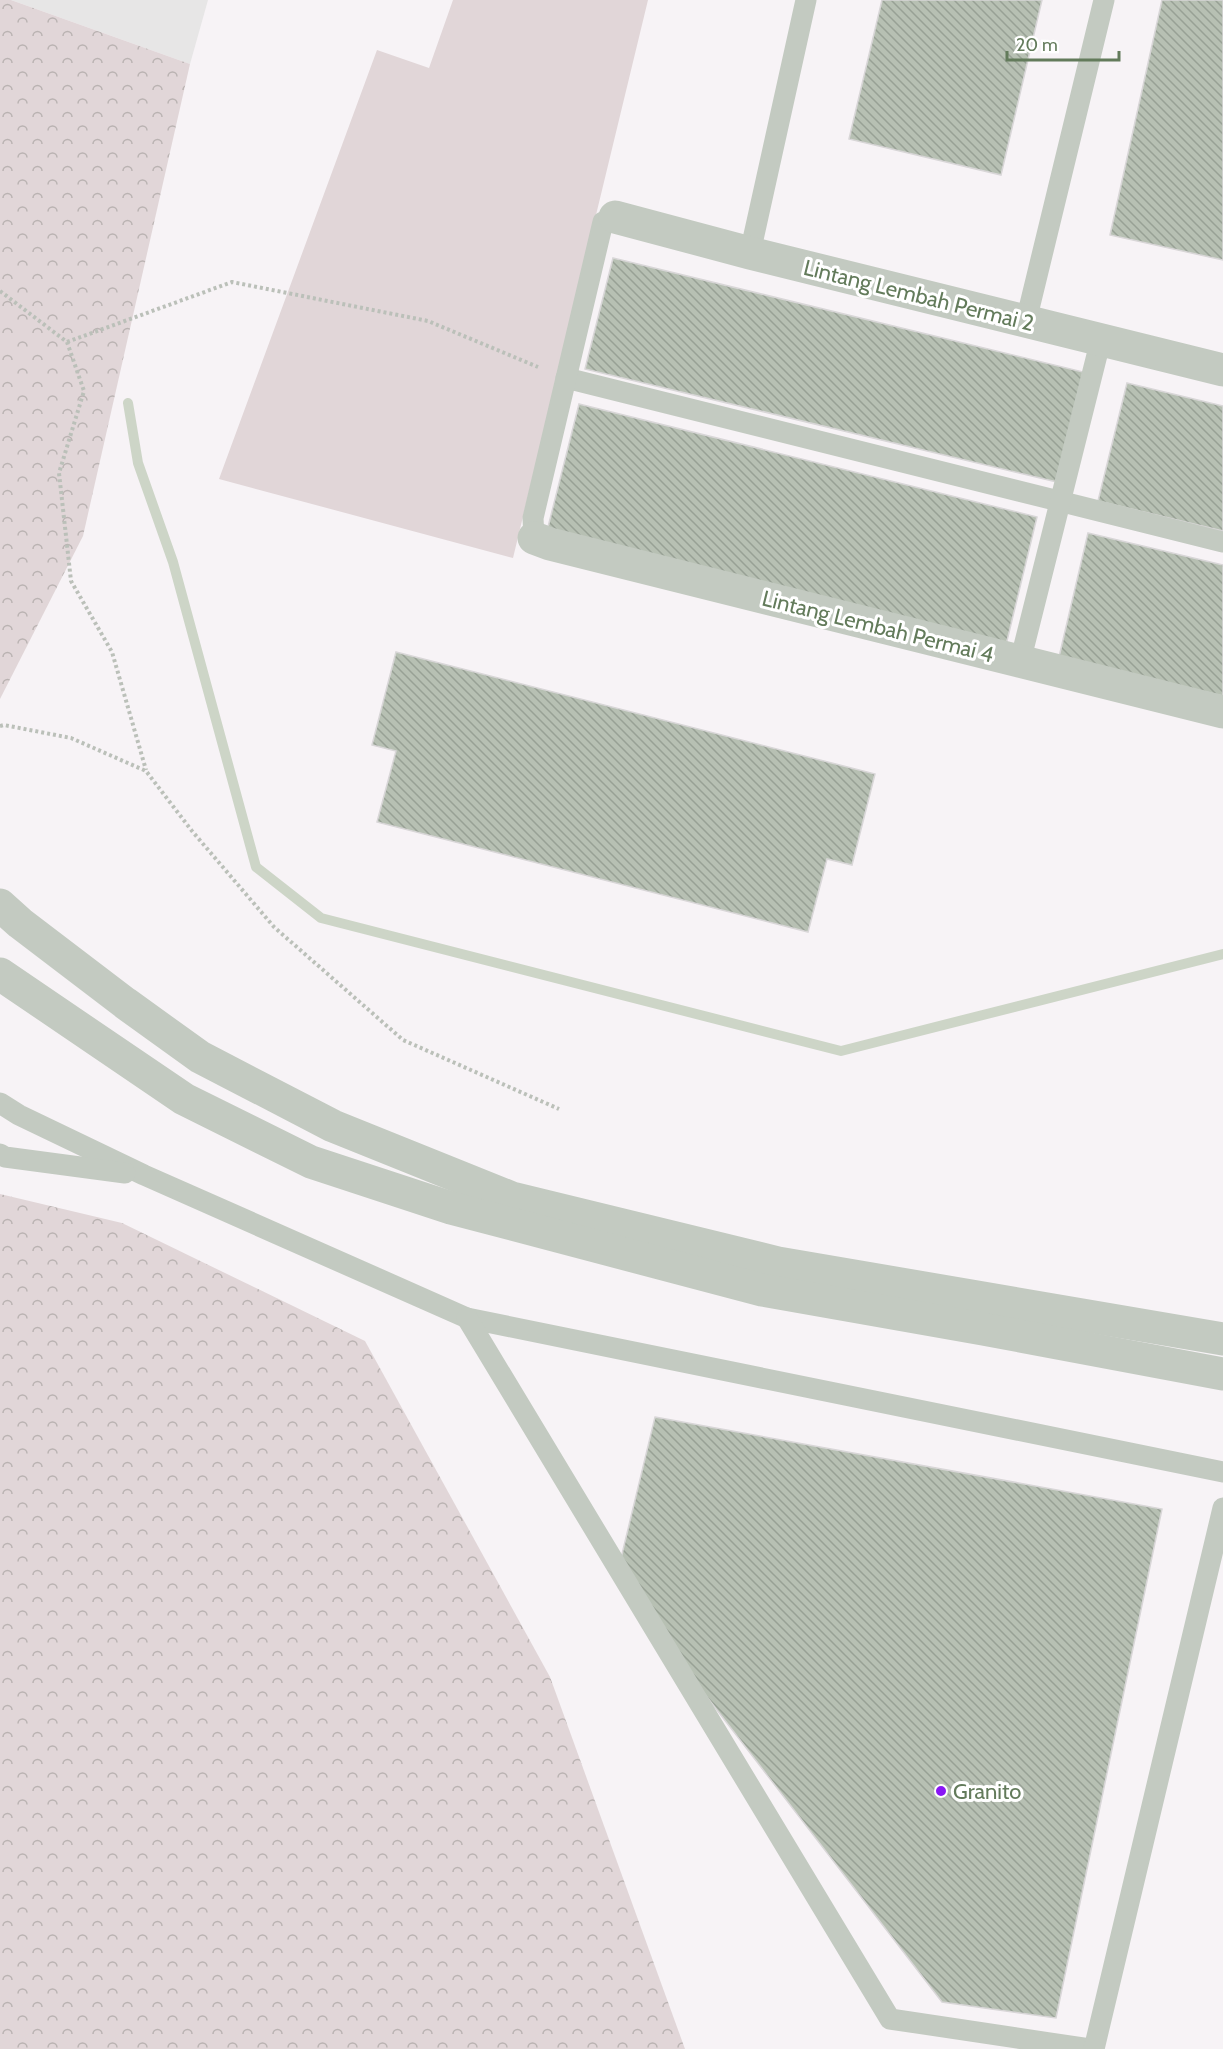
<svg xmlns="http://www.w3.org/2000/svg" width="1223" height="2049" viewBox="0 0 1223 2049" font-family="Cabin,sans-serif">
  <defs>
    <pattern id="forest-crowns" width="20" height="18" patternUnits="userSpaceOnUse" patternTransform="scale(1.5)"><rect width="20" height="18" fill="#e1d6d8"/><path d="M2 6a3 3 0 1 1 6 0M12 15a3 3 0 1 1 6 0" fill="none" stroke="#bab3b2"/></pattern>
    <pattern id="building-back-hatch" width="6" height="6" patternUnits="userSpaceOnUse" patternTransform="scale(1.5)"><rect width="6" height="6" fill="#b7c0b3"/><path d="M-1 5l2 2M0 0l6 6M5-1l2 2" fill="none" stroke="#98a195"/></pattern>
  </defs>
  <rect width="100%" height="100%" fill="#f7f3f6"/>
  <!-- built -->
  <path fill="#e7e6e6" d="M11,0H208L190,64Z"/>
  <!-- green -->
  <path fill="#e1d6d8" d="M453,0H648L513,558L219,479L377,50L429,68Z"/>
  <!-- forest -->
  <g fill="url(#forest-crowns)">
    <path d="M0,0H11L190,64L83,536L0,699Z"/>
    <path d="M0,1194L122,1223L365,1341L550,1677L685,2049H0Z"/>
  </g>
  <g fill="none" stroke-linecap="round" stroke-linejoin="round">
    <!-- stream -->
    <path stroke="#cdd5c7" stroke-width="10" d="M128,403L138,463L173,562L256,867L321,918L841,1051L1223,954"/>
  </g>
  <!-- building -->
  <g fill="url(#building-back-hatch)" stroke="#d8d6d7" stroke-width="1.5">
    <path d="M882,0H1042L1001,175L849,139Z"/>
    <path d="M1162,0H1223V260L1110,235Z"/>
    <path d="M613,258L1083,372L1057,482L585,369Z"/>
    <path d="M1127,383L1223,406V531L1098,501Z"/>
    <path d="M579,404L1037,517L1005,649L546,535Z"/>
    <path d="M1088,533L1223,565V696L1059,657Z"/>
    <path d="M396,652L875,774L852,865L827,859L808,932L377,822L396,751L372,745Z"/>
    <path d="M655,1417L1162,1509L1056,2018L942,2002L616,1579Z"/>
  </g>
  <g fill="none" stroke-linecap="round" stroke-linejoin="round">
    <!-- path -->
    <g stroke="#bbc0b9" stroke-width="4" stroke-dasharray="3 3" stroke-linecap="butt">
      <path d="M0,291L67,342L84,391L59,473L71,581L112,652L146,770"/>
      <path d="M67,342L232,282L428,321L538,367"/>
      <path d="M0,726L4,725L71,738L146,771L192,831L274,927L403,1040L559,1109"/>
    </g>
    <!-- service -->
    <g stroke="#c3cac1" stroke-width="21">
      <path d="M750,253L806,0"/>
      <path d="M1026,321L1104,0"/>
      <path d="M566,378L1223,542"/>
      <path d="M534,538L533,518L603,222L615,217"/>
      <path d="M1020,662L1101,339"/>
      <path d="M0,1103L19,1115L144,1175L467,1318L1223,1472"/>
      <path d="M0,1154L5,1157L125,1173"/>
      <path d="M467,1318L890,2019L1090,2049"/>
      <path d="M1094,2049L1223,1508"/>
    </g>
    <!-- minor -->
    <g stroke="#c3cac1" stroke-width="33">
      <path d="M615,217L750,253L1223,370"/>
      <path d="M534,538L550,544L1223,712"/>
      <path d="M0,905L20,923L125,1003L200,1057L333,1126L512,1198L778,1263L1223,1339"/>
      <path d="M0,974L184,1099L311,1162L451,1208L762,1290L983,1329L1223,1374"/>
    </g>
  </g>
  <!-- markers -->
  <circle fill="#8916f4" stroke="#fff" stroke-width="2" cx="941" cy="1791" r="6"/>
  <g text-anchor="middle" stroke-width="6" stroke-linejoin="round" paint-order="stroke">
    <!-- street labels -->
    <g font-size="22" fill="#637b5b" stroke="#fff">
      <text transform="translate(919 295) rotate(14)" y="8">Lintang Lembah Permai 2</text>
      <text transform="translate(878 626) rotate(14)" y="8">Lintang Lembah Permai 4</text>
    </g>
    <!-- poi labels -->
    <g font-size="22" fill="#637b5b" stroke="#fff" text-anchor="start">
      <text x="953" y="1799">Granito</text>
    </g>
  </g>
  <!-- scale -->
  <path d="M1007 51v9h112v-9" fill="none" stroke="#637b5b" stroke-width="3"/>
  <text x="1016" y="51" font-size="18" fill="#637b5b" stroke="#ffffff" stroke-width="4.5" paint-order="stroke">20 m</text>
</svg>
